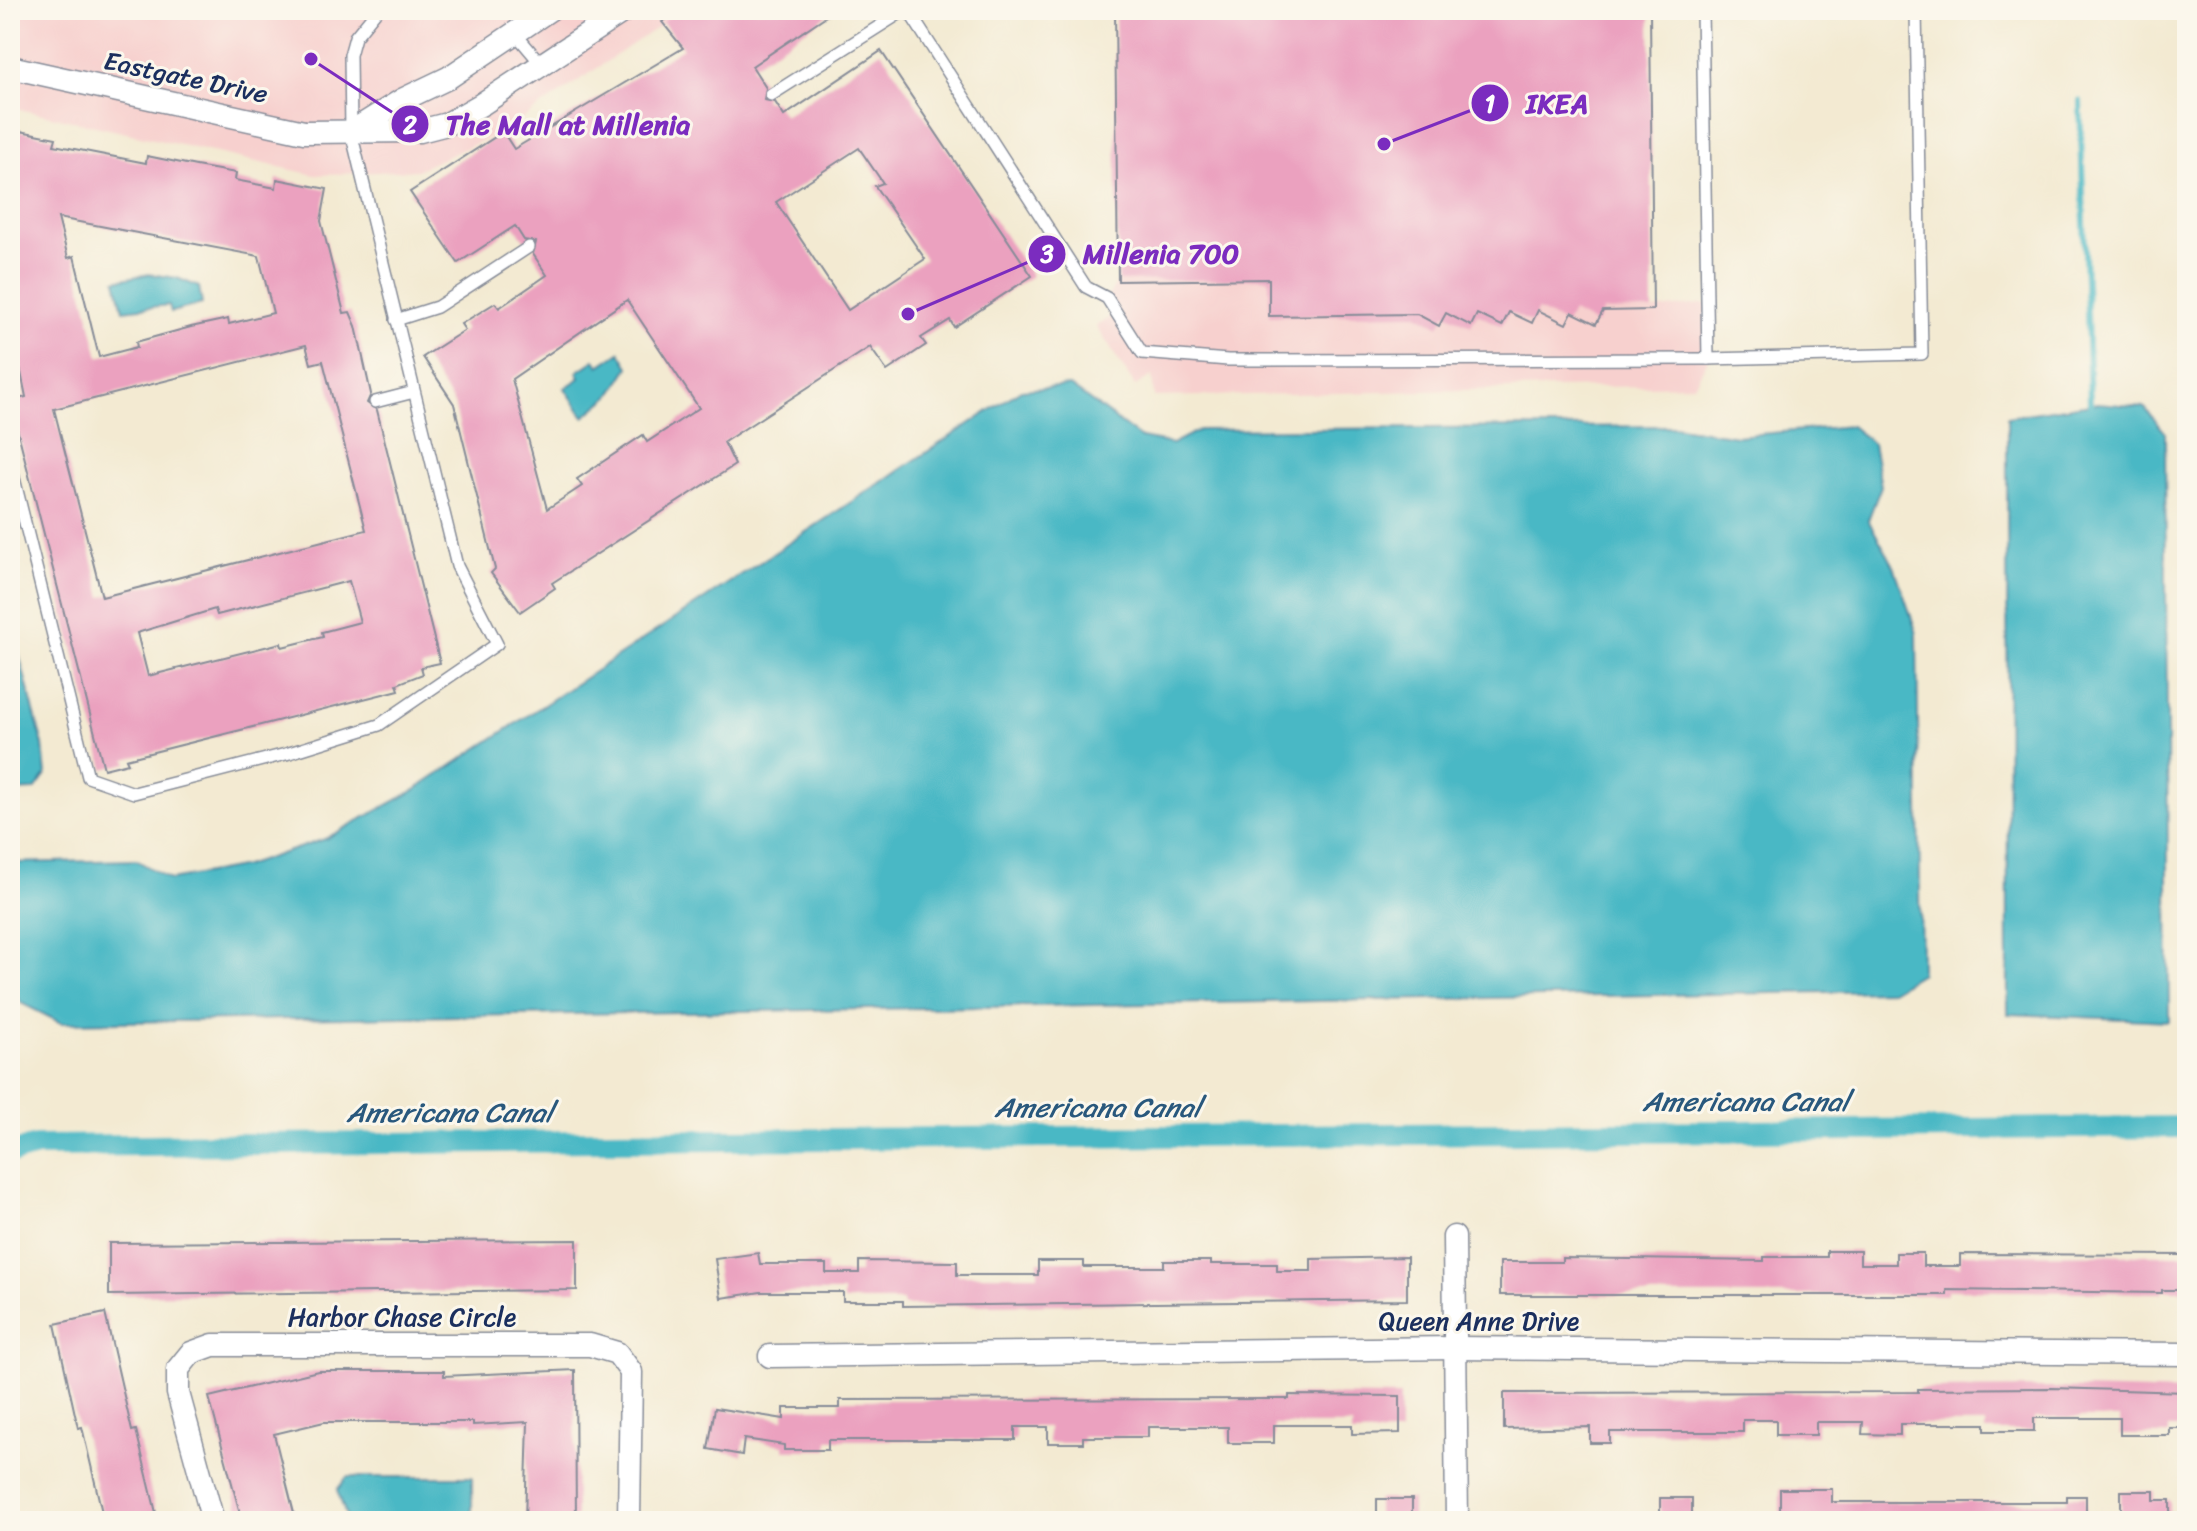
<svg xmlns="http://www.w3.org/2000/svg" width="2197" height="1531" viewBox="0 0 2197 1531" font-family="Sriracha,sans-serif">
  <rect width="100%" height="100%" fill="#fbf7ec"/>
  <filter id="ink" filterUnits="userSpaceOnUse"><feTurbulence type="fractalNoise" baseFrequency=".0125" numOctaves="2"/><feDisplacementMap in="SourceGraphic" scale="16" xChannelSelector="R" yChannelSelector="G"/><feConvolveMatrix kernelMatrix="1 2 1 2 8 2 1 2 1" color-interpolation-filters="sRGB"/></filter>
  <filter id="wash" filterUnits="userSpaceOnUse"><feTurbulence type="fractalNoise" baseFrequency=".006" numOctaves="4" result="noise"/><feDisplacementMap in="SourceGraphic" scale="32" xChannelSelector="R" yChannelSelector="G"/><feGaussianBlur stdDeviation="1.8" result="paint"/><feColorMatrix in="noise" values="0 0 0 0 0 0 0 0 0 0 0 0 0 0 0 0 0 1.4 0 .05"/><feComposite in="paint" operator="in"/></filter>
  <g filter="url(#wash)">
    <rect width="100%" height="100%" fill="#f3ead2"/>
    <!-- built -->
    <g fill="#f7d0ce">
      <path d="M10,10H683L506,130L417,170L315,175L10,107Z"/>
      <path d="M1269,279L1270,316L1417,314L1439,326L1446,313L1471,326L1477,314L1502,326L1509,312L1532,323L1539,310L1566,324L1572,312L1653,310L1707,303L1708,359L1694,385L1154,397L1152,376L1135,386L1096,326L1109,318L1107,298L1118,281Z"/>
    </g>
    <!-- water -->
    <g fill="#4ab8c5" stroke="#327492" stroke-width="2">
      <path d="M150,274L177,278L199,287L202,304L171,312L169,305L123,310L116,280Z"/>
      <path d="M620,352L629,367L611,395L584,417L565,388L580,378L577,372L595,360L599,366Z"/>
      <path d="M1070,386L1141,438L1172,444L1199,430L1673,426L1737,436L1851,426L1873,444L1881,486L1868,520L1894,566L1917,634L1921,973L1891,991L61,1023L21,1003L10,985V863L136,860L171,880L245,866L325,839L415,790L1021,390Z"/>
      <path d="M2097,403L2144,407L2165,432L2169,1021L2008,1014L2007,417Z"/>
      <path d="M10,621L43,745L46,775L35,790L10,791Z"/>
      <path d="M347,1477H472V1521H348L337,1490Z"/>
    </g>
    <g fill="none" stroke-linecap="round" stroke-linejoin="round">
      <!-- stream -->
      <path stroke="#4ab8c5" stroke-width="6" d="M2080,101L2090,404"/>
      <!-- canal -->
      <path stroke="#4ab8c5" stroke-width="22" d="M10,1153L37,1146L2187,1127"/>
    </g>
    <g id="blocks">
      <!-- building -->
      <g fill="#eba1bf" fill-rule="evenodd">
        <path d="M679,10H835L752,66L766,88L764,100L775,102L784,116L881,51L1032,276L954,327L950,320L921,338L926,345L887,371L870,347L724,442L735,465L552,583L555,588L520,612L491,573L495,569L454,404L423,357L465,330L461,324L495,303L499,308L547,275L533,254L536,242L524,240L515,226L458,263L410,192L503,132L514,149L683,48L662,22ZM859,148L883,183L875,186L925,259L848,310L776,202ZM627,300L699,408L647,442L643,435L577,479L582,486L547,509L512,379Z"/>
        <path d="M1115,10H1650L1653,310L1603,311L1596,324L1572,312L1566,324L1538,310L1532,323L1509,312L1502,326L1477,314L1471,326L1446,313L1439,326L1417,314L1269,316V279L1118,281Z"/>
        <path d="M10,129L56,138L54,145L146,163L147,156L196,166L236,173L235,180L276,188L277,179L327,189L321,221L344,313L350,312L356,326L371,394L367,403L377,410L440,663L421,667L423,674L397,684L399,690L126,759L128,763L104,769L10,401L26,397L10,318ZM58,218L259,256L273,313L229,324L228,319L191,327L136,342L137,347L99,357L74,256L68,258ZM306,345L311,364L323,361L366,530L102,597L54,409ZM349,581L360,622L322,632L323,637L282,647L281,643L148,676L137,633L215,609L217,615Z"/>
        <path d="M577,1240V1290L109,1295V1243Z"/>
        <path d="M1827,1251H1860V1264H1896V1253H1923V1266H1960V1254L2187,1255V1290H2162V1293L1947,1290V1295H1500V1262H1562V1258L1764,1261V1257H1827Z"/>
        <path d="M758,1253L760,1264H826V1273H859V1261L957,1262V1275H1038V1261H1084V1267H1164V1261H1211V1264H1277V1271H1311V1259L1407,1257V1300L903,1306V1301H843V1292H761L721,1298L715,1259Z"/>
        <path d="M105,1313L132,1431L136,1430L158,1521H104L82,1427L78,1428L55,1324Z"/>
        <path d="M575,1370L576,1521H525L528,1422L473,1425V1422H324L274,1434L296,1521H242L209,1397L318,1371H444V1376Z"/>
        <path d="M2052,1388L2187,1392V1428H2169V1435H2120V1418H2034V1431H1985V1424H1900V1435L1862,1434L1863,1422H1816V1435H1776V1420H1743V1432H1610V1443H1590V1427L1504,1429V1393L1918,1392V1389Z"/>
        <path d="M1289,1395L1400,1396V1433L1352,1434V1425H1274V1443H1228V1427H1148V1437H1083V1443H1048V1427H1015V1440H828V1450H784V1445L744,1439L742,1455L708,1449L715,1408L784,1419V1408H840V1400L1289,1399Z"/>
        <path d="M1780,1489H1832V1502H2067V1496H2086V1521H1780Z"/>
        <path d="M2121,1491H2154V1500H2170V1521H2121Z"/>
        <rect x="1660" y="1498" width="32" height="23"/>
        <rect x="1377" y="1499" width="35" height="22"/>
      </g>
    </g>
  </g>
  <g filter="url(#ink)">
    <use href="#blocks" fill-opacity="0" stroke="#878c98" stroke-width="2"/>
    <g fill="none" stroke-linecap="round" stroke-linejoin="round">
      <defs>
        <g id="service">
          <path d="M908,10L1086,287L1107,298L1142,353L1228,360L1708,359L1922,354L1916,10"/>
          <path d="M1702,10L1708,359"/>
          <path d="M515,33L542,65"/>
          <path d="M771,95L905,10"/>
          <path d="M396,320L437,307L529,247"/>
          <path d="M375,402L414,392"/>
          <path d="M10,462L88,777L134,793L286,754L379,725L497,644L457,566L351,132L350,55L355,37L377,10"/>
        </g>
        <g id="minor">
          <path d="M10,67L304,132L420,131L447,124L482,104L625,10"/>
          <path d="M351,132L402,100L448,78L549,10"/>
          <path d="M1454,1237L1457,1521"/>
          <path d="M770,1356L1456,1348L2187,1354"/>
          <path d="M213,1521L178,1393V1369L191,1353L213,1345H590L617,1353L631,1372L629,1521"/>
        </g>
      </defs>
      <!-- service casing -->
      <use href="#service" stroke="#878c98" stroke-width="14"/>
      <!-- minor casing -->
      <use href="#minor" stroke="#878c98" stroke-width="25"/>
      <!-- service -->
      <use href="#service" stroke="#fff" stroke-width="11"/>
      <!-- minor -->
      <use href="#minor" stroke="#fff" stroke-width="22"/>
    </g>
  </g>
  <g text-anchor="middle" stroke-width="6" stroke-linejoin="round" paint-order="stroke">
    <!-- street labels -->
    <g font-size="26" fill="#1b2f5e" stroke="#fbf7ec">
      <text transform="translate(186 77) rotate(12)" y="9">Eastgate Drive</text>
      <text x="402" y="1326">Harbor Chase Circle</text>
      <text x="1479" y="1330">Queen Anne Drive</text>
    </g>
    <!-- water labels -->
    <g font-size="28" font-style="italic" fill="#29587d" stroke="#fbf7ec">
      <text x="1746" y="1111">Americana Canal</text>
      <text x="1098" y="1117">Americana Canal</text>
      <text x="450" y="1122">Americana Canal</text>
    </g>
  </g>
  <!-- callouts -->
  <path fill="none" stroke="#7b2cbf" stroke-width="3" d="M1384 144L1490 103M311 59L410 124M908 314L1047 254"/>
  <g fill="#7b2cbf" stroke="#fbf7ec" stroke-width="3">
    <circle cx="1384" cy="144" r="8"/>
    <circle cx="311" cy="59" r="8"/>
    <circle cx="908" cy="314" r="8"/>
    <circle cx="1490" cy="103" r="20"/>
    <circle cx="410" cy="124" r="20"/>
    <circle cx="1047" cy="254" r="20"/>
  </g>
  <g font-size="24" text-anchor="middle" font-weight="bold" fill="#fff">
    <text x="1490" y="112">1</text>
    <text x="410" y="133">2</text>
    <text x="1047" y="262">3</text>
  </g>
  <g font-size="28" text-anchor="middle" font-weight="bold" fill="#7b2cbf" stroke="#fbf7ec" stroke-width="6" stroke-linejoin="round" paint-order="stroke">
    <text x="1557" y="113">IKEA</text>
    <text x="568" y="134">The Mall at Millenia</text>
    <text x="1161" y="263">Millenia 700</text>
  </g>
  <!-- margin -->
  <rect width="2197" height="1531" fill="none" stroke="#fbf7ec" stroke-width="40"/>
</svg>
